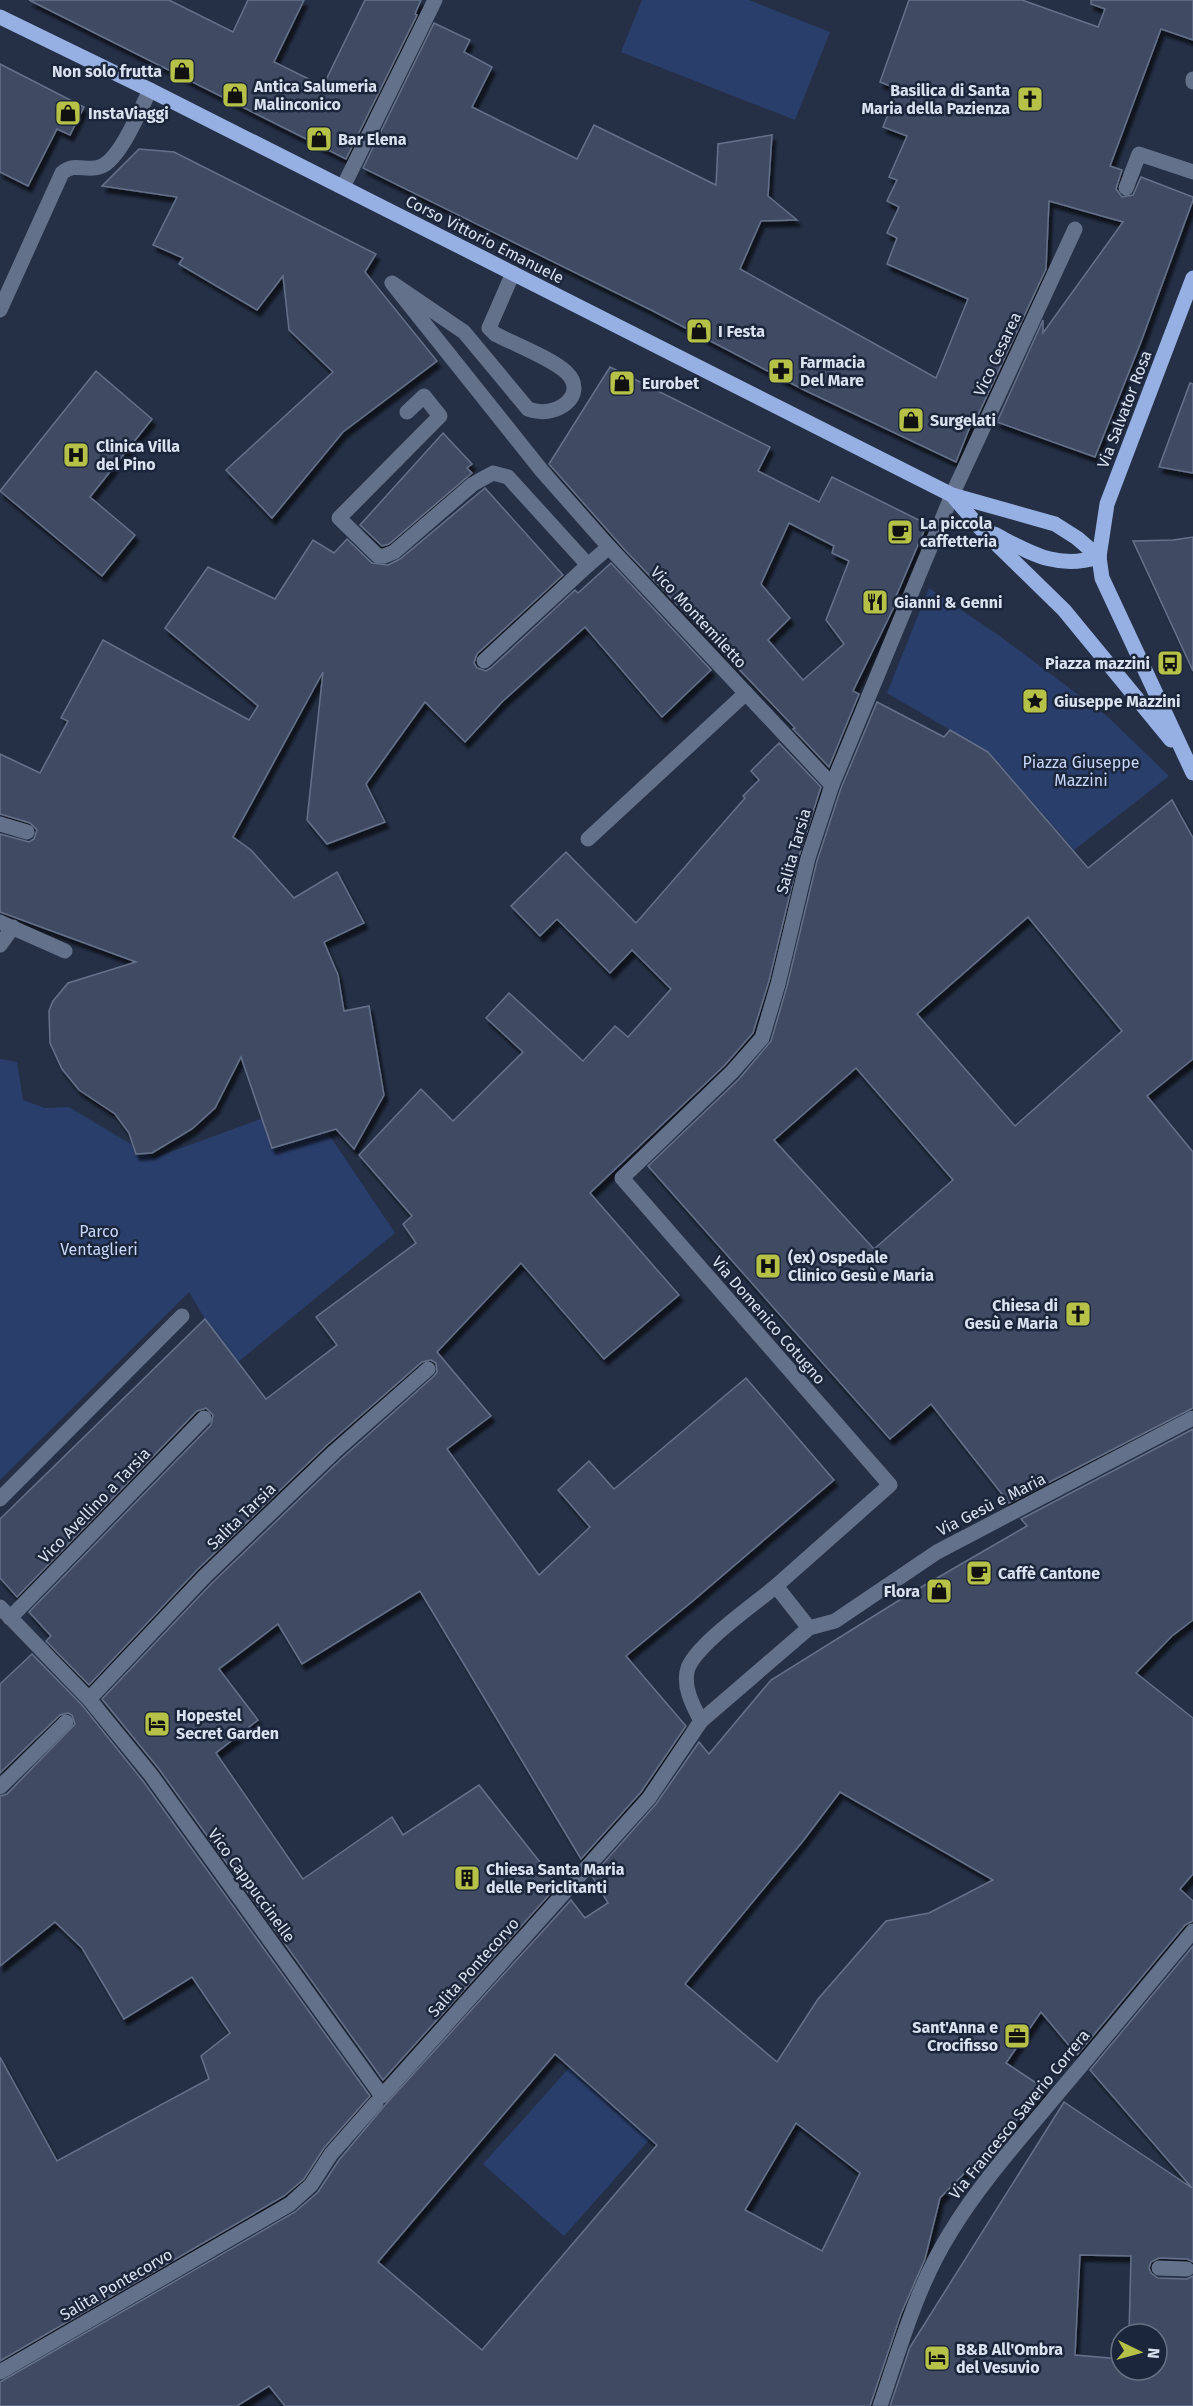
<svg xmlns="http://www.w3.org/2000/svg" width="1193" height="2406" viewBox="0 0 1193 2406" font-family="'Fira Sans',sans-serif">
  <defs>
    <filter id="shadow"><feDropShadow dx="3.5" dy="6" stdDeviation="1.5" flood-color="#0009"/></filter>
  </defs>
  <rect width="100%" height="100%" fill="#253046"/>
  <!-- green -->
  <g fill="#2a3e6b">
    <path d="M642,0H749L830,32L795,120L621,52Z"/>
    <path d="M929,588L1001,637L1108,717L1169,776L1074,850L988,752L887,693Z"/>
    <path d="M0,1059L17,1062L23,1100L45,1108L69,1107L154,1158L307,1102L395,1233L238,1362L205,1319L189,1292L0,1480Z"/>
    <path d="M570,2067L650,2139L564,2236L483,2164Z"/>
  </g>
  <!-- building -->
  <g fill="#414c64" stroke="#65718a" stroke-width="1.5" fill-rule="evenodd" filter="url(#shadow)">
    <path d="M29,0H169L233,32L248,0H304L274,62L323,86L365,0H421L415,14L417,15L346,159Z"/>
    <path d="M909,0H1022L1098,27L1105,9L1091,4V0H1193V40L1161,29L1110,166L1122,170L1116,189L1122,197L1133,195L1141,177L1193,197V200L1141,342L1095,457L997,422L1043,320V333L1123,222L1049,201L1046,269L978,415L975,414L956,462L804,390L653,311L363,168L434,23L470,40L464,52L492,67L472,107L577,159L594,125L716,185L718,144L772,135L768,196L797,220L761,221L740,269L936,378L968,299L887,264L897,238L887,233L899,207L887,201L897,180L889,177L907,136L883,127L898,89L880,82Z"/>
    <path d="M0,64L84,107L70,135L57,129L28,186L0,172Z"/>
    <path d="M139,149L174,152L376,254L365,272L437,361L343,432L272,518L226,470L333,372L289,330L283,276L257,310L179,264L183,258L153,245L177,197L102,186Z"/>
    <path d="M610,367L770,447L758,471L819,502L832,477L927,524L894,601L898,599L853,691L859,694L829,767L793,729L795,728L625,550L549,464ZM789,523L834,546L832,553L849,561L826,620L844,644L803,680L768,640L790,618L761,584Z"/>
    <path d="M96,371L152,419L90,497L135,535L102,576L0,491Z"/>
    <path d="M1190,383L1193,384V473L1159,467Z"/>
    <path d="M443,433L472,464L467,468L472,473L389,544L382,546L360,525Z"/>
    <path d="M485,488L563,575L477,654L474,663L477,668L486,671L491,668L575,590L578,593L611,563L711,670L662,717L585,627L502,702L465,742L425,702L366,784L385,822L327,844L307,820L323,672L233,837L251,850L294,898L337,872L364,923L324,942L338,975L344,1011L369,1006L384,1095L354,1149L336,1129L272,1148L241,1057L215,1108L192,1129L152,1153L136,1154L129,1133L115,1114L79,1090L62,1069L50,1043L49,1011L53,1001L68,983L136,962L0,912V834L29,842L34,839L37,830L30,823L0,814V754L40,773L68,721L61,718L103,640L249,720L258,706L165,628L208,567L275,599L313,540L334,553L347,539L372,563L388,565L400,559Z"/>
    <path d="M1193,537V671L1133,541L1173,540Z"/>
    <path d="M877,702L944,737L950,730L988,752L1088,868L1172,800L1193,838V1059L1147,1096L1193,1152V1408L1009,1503L931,1404L890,1439L648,1166L739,1079L771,1041L787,986L817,861L841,788ZM1028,917L1122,1031L1015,1126L917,1014ZM856,1068L953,1180L874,1249L774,1140Z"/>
    <path d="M779,743L821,787L799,856L769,981L753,1033L725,1065L590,1193L679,1295L604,1359L521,1263L437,1352L491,1416L447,1449L539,1575L590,1527L558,1490L589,1461L614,1489L746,1378L834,1480L694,1600L626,1656L686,1726L641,1792L581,1859L420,1591L302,1664L278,1624L219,1669L258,1720L216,1753L303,1879L392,1817L403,1835L479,1785L558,1885L383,2080L159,1769L102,1699L211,1584L341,1459L434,1376L437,1372L436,1363L431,1360L422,1362L327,1445L197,1570L89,1685L46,1641L51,1636L29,1612L211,1425L213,1415L206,1408L197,1411L17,1597L0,1578V1519L205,1319L266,1399L337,1345L316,1317L416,1243L403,1224L412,1216L359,1155L421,1089L453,1121L523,1052L486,1018L509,993L583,1061L615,1026L628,1037L671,989L632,950L610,973L557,919L540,936L511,906L566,852L636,923L745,798L743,796L759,780L751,771Z"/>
    <path d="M1193,1429V1620L1172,1636L1136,1673L1193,1718V1874L1180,1889L1193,1901V1921L1185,1925L1077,2055L1041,2012L1006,2063L1047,2090L940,2198L925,2259L901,2314L870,2406H285L269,2386L237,2406H0V2382L295,2212L318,2192L339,2160L385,2105L571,1900L585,1918L608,1903L592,1876L656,1804L699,1742L709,1754L771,1680L906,1596L1027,1526L1021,1519ZM840,1792L993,1880L929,1913L886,1921L818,1999L777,2062L685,1984L803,1841ZM555,2054L657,2145L482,2350L378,2262ZM796,2123L860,2173L822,2251L745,2210Z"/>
    <path d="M32,1654L82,1705L143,1781L370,2096L324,2148L304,2179L284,2196L0,2361V2057L57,2161L209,2079L201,2056L230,2033L192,1977L124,2019L82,1948L55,1922L0,1966V1796L7,1794L75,1724L72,1715L68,1713L60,1715L0,1773V1684Z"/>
    <path d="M1193,1946V2262L1187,2259L1159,2258L1151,2262L1149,2268L1151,2273L1158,2278L1187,2279L1193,2276V2406H890L910,2347L1064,2102L1192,2188L1090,2070ZM1080,2255L1131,2256L1129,2334H1157V2370H1121V2359L1075,2355Z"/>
  </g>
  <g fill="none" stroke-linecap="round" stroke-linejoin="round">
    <!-- minor -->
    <g stroke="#64718a" stroke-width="15">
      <path d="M1193,79V82"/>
      <path d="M343,187L435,0"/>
      <path d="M1126,188L1139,154L1193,172"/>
      <path d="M513,273L489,328L495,334C514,344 551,358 566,372C590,395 555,420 528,409L464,332L392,283L542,471L609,547L832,785"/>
      <path d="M0,310L62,173C75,161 87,173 102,166C121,157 140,110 150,90"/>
      <path d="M407,412L424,396L440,416L339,518L378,556H384L394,552L473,484L493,473L508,477L588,565L609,547"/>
      <path d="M484,661L588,565"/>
      <path d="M0,824L27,832"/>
      <path d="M588,839L746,693"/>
      <path d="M0,922L65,951"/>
      <path d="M0,945L13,927"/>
      <path d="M0,1499L182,1316"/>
      <path d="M0,1607L89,1699L151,1775L382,2096L649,1798L701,1721L809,1628L835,1621L937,1552L1193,1418"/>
      <path d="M10,1618L204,1418"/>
      <path d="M809,1628L776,1586L890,1485L622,1178L732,1072L762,1038L778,984L808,858L832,785L952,495L1075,229"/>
      <path d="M89,1699L204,1577L334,1452L428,1369"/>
      <path d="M701,1721C693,1706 682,1686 688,1668C697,1644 755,1604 776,1586"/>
      <path d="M0,1787L66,1722"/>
      <path d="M1159,2268L1187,2269"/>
      <path d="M0,2372L290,2204L311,2185L331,2154L376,2103"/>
      <path d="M880,2406C900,2347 917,2286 950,2233C981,2182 1021,2138 1059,2092C1104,2039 1148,1985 1193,1931"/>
    </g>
    <!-- major -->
    <g stroke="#97b0e4" stroke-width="15">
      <path d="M0,17L150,90L952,495L1055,524L1077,538L1099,557"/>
      <path d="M1193,278L1107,504L1099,557L1102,578L1193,773"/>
      <path d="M952,495L980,528L1064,610L1171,740"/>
      <path d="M994,534C1031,553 1056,570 1099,557"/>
    </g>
  </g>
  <!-- icons -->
  <defs>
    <symbol id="shop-square" viewBox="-11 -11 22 22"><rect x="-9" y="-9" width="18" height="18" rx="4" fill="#b6c148" stroke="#1c263b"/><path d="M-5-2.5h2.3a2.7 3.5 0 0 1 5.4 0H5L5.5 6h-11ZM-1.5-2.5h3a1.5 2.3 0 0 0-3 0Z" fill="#111"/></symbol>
    <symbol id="church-square" viewBox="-11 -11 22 22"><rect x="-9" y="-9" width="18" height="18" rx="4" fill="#b6c148" stroke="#1c263b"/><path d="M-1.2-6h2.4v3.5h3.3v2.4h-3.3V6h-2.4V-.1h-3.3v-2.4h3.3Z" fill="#111"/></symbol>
    <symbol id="pharmacy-square" viewBox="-11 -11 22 22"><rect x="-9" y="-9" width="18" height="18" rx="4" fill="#b6c148" stroke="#1c263b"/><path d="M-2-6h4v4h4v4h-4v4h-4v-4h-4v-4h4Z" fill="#111"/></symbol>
    <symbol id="hospital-square" viewBox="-11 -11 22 22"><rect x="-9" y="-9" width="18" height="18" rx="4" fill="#b6c148" stroke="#1c263b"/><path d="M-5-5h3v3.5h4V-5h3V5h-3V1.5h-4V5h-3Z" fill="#111"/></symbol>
    <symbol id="cafe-square" viewBox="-11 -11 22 22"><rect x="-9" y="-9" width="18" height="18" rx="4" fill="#b6c148" stroke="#1c263b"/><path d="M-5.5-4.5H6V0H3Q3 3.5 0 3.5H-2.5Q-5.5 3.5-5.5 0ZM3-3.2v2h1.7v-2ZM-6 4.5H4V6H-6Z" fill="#111"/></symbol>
    <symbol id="restaurant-square" viewBox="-11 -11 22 22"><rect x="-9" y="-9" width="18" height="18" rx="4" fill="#b6c148" stroke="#1c263b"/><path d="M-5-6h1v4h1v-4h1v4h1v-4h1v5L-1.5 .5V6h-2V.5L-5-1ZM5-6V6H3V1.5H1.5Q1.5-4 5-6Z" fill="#111"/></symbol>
    <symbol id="bus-square" viewBox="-11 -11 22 22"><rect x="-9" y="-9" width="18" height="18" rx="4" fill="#b6c148" stroke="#1c263b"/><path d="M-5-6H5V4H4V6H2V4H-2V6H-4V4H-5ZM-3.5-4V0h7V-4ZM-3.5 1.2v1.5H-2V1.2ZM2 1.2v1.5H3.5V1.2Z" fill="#111"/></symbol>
    <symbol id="sight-square" viewBox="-11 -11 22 22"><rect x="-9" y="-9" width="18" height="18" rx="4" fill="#b6c148" stroke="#1c263b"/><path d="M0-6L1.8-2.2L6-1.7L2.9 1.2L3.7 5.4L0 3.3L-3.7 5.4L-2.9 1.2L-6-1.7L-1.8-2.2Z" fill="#111"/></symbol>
    <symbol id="hotel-square" viewBox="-11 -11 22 22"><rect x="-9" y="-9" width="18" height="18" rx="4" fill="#b6c148" stroke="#1c263b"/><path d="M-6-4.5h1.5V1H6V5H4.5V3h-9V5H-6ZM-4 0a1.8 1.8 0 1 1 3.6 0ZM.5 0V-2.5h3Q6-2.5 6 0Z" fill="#111"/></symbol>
    <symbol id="building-square" viewBox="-11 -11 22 22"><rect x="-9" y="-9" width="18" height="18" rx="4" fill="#b6c148" stroke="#1c263b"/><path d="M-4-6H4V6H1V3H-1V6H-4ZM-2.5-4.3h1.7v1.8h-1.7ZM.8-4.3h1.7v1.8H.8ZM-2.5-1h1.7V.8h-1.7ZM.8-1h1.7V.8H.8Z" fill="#111"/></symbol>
    <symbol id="office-square" viewBox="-11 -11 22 22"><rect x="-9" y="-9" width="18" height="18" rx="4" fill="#b6c148" stroke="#1c263b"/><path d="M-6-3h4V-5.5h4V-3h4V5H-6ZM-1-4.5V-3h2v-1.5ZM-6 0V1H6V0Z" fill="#111"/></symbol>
  </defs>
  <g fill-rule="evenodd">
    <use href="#shop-square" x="167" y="56" width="30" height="30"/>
    <use href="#shop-square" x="220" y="80" width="30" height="30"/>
    <use href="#church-square" x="1015" y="84" width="30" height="30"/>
    <use href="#shop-square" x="53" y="98" width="30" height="30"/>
    <use href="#shop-square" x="304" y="124" width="30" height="30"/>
    <use href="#shop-square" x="684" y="316" width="30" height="30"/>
    <use href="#pharmacy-square" x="766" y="356" width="30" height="30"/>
    <use href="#shop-square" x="607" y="368" width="30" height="30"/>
    <use href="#shop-square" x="896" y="405" width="30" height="30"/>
    <use href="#hospital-square" x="61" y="440" width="30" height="30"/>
    <use href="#cafe-square" x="885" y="517" width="30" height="30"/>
    <use href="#restaurant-square" x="860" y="587" width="30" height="30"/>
    <use href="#bus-square" x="1155" y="648" width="30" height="30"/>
    <use href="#sight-square" x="1020" y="686" width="30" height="30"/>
    <use href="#hospital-square" x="753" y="1251" width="30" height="30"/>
    <use href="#church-square" x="1063" y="1299" width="30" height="30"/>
    <use href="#cafe-square" x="964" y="1558" width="30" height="30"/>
    <use href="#shop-square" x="924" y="1576" width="30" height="30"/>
    <use href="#hotel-square" x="142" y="1709" width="30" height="30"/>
    <use href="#building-square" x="452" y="1863" width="30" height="30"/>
    <use href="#office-square" x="1002" y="2021" width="30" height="30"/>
    <use href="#hotel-square" x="922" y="2343" width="30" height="30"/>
  </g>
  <g text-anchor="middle" stroke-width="5" stroke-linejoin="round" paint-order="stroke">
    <!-- poi labels -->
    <g font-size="16" font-weight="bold" fill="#dae2f0" stroke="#1c263b" text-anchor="start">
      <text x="162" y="77" text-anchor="end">Non solo frutta</text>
      <text x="254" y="92">Antica Salumeria<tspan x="254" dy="18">Malinconico</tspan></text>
      <text x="1010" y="96" text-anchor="end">Basilica di Santa<tspan x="1010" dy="18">Maria della Pazienza</tspan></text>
      <text x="88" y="119">InstaViaggi</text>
      <text x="338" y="145">Bar Elena</text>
      <text x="718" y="337">I Festa</text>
      <text x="800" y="368">Farmacia<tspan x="800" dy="18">Del Mare</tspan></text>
      <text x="642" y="389">Eurobet</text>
      <text x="930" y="426">Surgelati</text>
      <text x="96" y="452">Clinica Villa<tspan x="96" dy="18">del Pino</tspan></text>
      <text x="920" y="529">La piccola<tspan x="920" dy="18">caffetteria</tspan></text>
      <text x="894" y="608">Gianni &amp; Genni</text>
      <text x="1150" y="669" text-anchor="end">Piazza mazzini</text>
      <text x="1054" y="707">Giuseppe Mazzini</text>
      <text x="788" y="1263">(ex) Ospedale<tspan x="788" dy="18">Clinico Gesù e Maria</tspan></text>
      <text x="1058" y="1311" text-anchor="end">Chiesa di<tspan x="1058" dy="18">Gesù e Maria</tspan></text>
      <text x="998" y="1579">Caffè Cantone</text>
      <text x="920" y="1597" text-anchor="end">Flora</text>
      <text x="176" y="1721">Hopestel<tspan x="176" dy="18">Secret Garden</tspan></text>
      <text x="486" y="1875">Chiesa Santa Maria<tspan x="486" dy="18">delle Periclitanti</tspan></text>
      <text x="998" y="2033" text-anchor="end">Sant'Anna e<tspan x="998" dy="18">Crocifisso</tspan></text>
      <text x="956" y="2355">B&amp;B All'Ombra<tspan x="956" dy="18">del Vesuvio</tspan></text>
    </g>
    <!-- street labels -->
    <g font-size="16" fill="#dae2f0" stroke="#1c263b">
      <text transform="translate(485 239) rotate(27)" y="6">Corso Vittorio Emanuele</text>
      <text transform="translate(997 354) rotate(-65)" y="6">Vico Cesarea</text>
      <text transform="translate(1124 409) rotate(-69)" y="6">Via Salvator Rosa</text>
      <text transform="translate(699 617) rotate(47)" y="6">Vico Montemiletto</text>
      <text transform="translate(793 851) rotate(-74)" y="6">Salita Tarsia</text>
      <text transform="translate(769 1320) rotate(49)" y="6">Via Domenico Cotugno</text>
      <text transform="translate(991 1504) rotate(-27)" y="6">Via Gesù e Maria</text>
      <text transform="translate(94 1505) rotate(-46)" y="6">Vico Avellino a Tarsia</text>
      <text transform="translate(241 1516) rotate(-44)" y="6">Salita Tarsia</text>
      <text transform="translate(252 1885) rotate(54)" y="6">Vico Cappuccinelle</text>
      <text transform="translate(473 1967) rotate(-48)" y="6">Salita Pontecorvo</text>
      <text transform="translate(1019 2114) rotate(-51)" y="6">Via Francesco Saverio Correra</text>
      <text transform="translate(116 2284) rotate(-30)" y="6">Salita Pontecorvo</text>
    </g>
    <!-- park labels -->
    <g font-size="16" fill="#c8d8fa" stroke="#1c263b">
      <text x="1081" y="768">Piazza Giuseppe<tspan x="1081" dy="18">Mazzini</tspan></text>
      <text x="99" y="1237">Parco<tspan x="99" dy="18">Ventaglieri</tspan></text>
    </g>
  </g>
  <!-- north arrow -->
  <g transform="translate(1139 2352) rotate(95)"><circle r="28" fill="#1c263b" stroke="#687183" stroke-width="1.5"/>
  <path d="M0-4.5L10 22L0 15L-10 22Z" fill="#b6c148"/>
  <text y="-9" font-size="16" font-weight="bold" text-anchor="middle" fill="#dae2f0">N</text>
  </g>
</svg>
